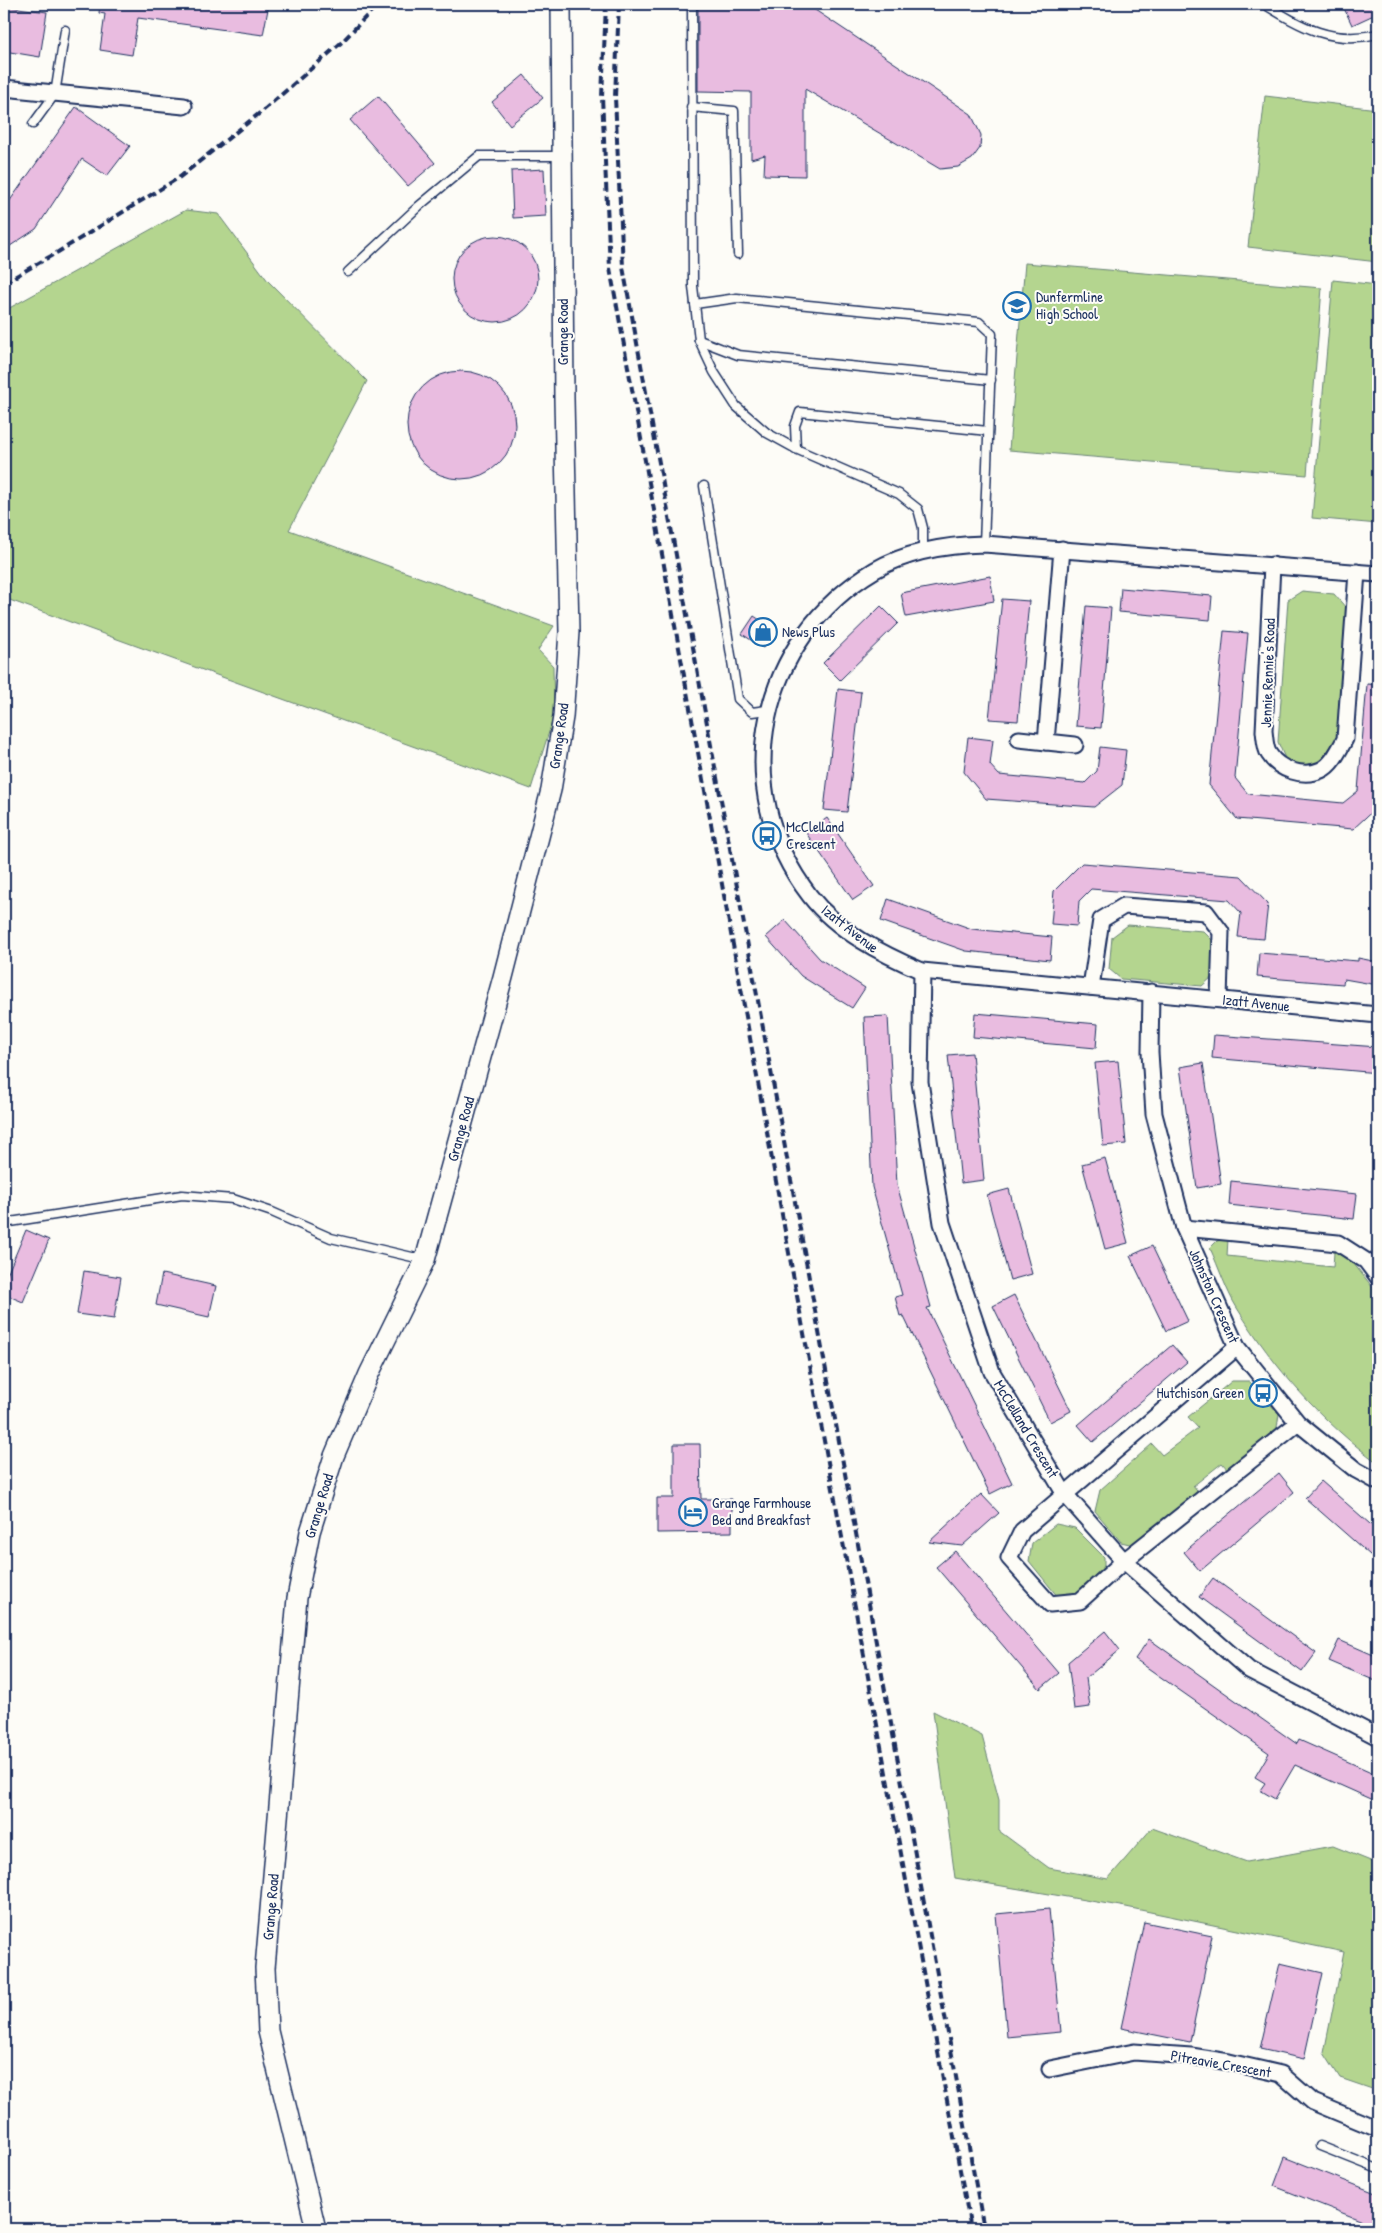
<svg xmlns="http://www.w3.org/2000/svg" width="1382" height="2233" viewBox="0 0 1382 2233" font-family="'Patrick Hand',sans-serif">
  <rect width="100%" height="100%" fill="#fdfcf7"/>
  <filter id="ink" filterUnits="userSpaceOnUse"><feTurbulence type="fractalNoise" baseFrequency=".02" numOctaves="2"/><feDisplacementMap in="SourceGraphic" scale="10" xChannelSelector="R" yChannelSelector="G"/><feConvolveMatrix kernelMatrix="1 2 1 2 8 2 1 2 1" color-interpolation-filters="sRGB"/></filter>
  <g filter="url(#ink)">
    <!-- green -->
    <g fill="#b4d58f" stroke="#688276">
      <path d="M1265,96L1378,109V262L1248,247Z"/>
      <path d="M186,210L218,214L268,281L367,381L289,530L554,626L538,650L553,666L554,716L531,789L4,598V311Z"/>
      <path d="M1025,263L1322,288L1307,475L1009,450Z"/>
      <path d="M1333,280L1378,285V524L1312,518Z"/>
      <path d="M1302,591L1334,594L1347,609L1336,750L1318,767L1287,763L1278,742L1288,600Z"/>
      <path d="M1128,925L1203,931L1214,942L1212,977L1202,986L1121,979L1109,969L1112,937Z"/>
      <path d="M1228,1239L1227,1256L1333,1267L1334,1252L1346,1254L1378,1294V1463C1321,1421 1274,1368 1237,1308C1226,1290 1219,1268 1210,1248L1217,1241Z"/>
      <path d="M1232,1381H1249L1279,1414L1276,1434L1229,1471L1222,1463L1193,1486L1200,1495L1138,1546L1121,1542L1095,1511L1100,1490L1152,1444L1162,1455L1198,1428L1188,1417Z"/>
      <path d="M1056,1524L1075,1528L1104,1557V1574L1079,1597H1058L1029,1561L1032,1543Z"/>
      <path d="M933,1711L982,1736L999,1800V1831L1049,1868L1108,1879L1152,1828L1247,1862L1333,1846L1378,1864V2091L1340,2078L1324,2053L1344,1952L1126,1907L955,1878Z"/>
    </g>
    <!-- building -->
    <g fill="#e9bce0" stroke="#1b2f5e">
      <path d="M100,4H269L263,35L138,18L132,55L100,50L105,14L99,13Z"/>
      <path d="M698,4H806L971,114L981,135L980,148L972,159L958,167L940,169L805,89V176L764,175L765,155L751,159V92L698,91Z"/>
      <path d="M1342,4H1378V13L1352,25Z"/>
      <path d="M4,6L47,12L40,57L4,51Z"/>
      <path d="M524,75L543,98L510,125L492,102Z"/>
      <path d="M378,96L435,163L408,186L350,120Z"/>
      <path d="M76,107L130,146L107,176L82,159L36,229L4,250V209Z"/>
      <path d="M544,169L546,216L513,218L511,171Z"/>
      <circle cx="495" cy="279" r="43"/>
      <circle cx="461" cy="425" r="54"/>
      <path d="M990,576L994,601L906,617L901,593Z"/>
      <path d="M1121,588L1212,596L1210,620L1119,612Z"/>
      <path d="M1002,599L1029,601L1018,721L989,719Z"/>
      <path d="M881,606L898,623L840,680L823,663Z"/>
      <path d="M1086,606L1111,608L1101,728L1076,726Z"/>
      <path d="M754,616L775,630L763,648L742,634Z"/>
      <path d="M1224,631L1248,633L1235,778L1248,794L1343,803L1358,791L1367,684L1378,685V806L1353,829L1237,819L1209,785Z"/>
      <path d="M838,689L861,692L847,812L824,810Z"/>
      <path d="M968,737L993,740L990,765L999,775L1085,783L1097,771L1100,747L1126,750L1122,785L1094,807L986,799L964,772Z"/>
      <path d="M827,818L874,886L853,900L806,833Z"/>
      <path d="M1082,863L1241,876L1268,904L1264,939L1238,937L1241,913L1229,900L1091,889L1079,901L1077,926L1051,924L1054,891Z"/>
      <path d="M888,899L972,929L1052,937L1050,960L966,951L881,921Z"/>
      <path d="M785,920L820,959L865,988L852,1008L801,976L766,937Z"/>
      <path d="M1259,953L1358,961V958L1378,962V985L1344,979L1343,984L1257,977Z"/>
      <path d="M975,1013L1098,1024L1096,1048L973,1037Z"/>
      <path d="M888,1016L897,1185L931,1307L927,1308L1012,1483L990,1494L903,1315L900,1316L895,1297L902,1295L872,1187L864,1017Z"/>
      <path d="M1214,1035L1378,1047V1073L1212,1058Z"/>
      <path d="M972,1053L984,1180L961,1183L948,1055Z"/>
      <path d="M1118,1061L1126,1144L1103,1146L1095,1063Z"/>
      <path d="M1203,1063L1221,1184L1197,1188L1180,1067Z"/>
      <path d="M1105,1158L1128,1243L1105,1249L1082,1164Z"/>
      <path d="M1231,1181L1357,1194L1354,1219L1229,1205Z"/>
      <path d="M1009,1189L1032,1274L1010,1280L987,1195Z"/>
      <path d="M26,1230L49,1240L23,1302L4,1294V1282Z"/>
      <path d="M1152,1246L1188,1321L1166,1331L1130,1256Z"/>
      <path d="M84,1271L121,1277L114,1319L77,1314Z"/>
      <path d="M162,1274L216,1286L209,1317L156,1305Z"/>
      <path d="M1014,1295L1071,1411L1050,1422L993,1306Z"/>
      <path d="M1172,1345L1187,1362L1093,1442L1078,1425Z"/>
      <path d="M674,1444H700L701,1499H732V1532L657,1533V1498H674Z"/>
      <path d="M1279,1473L1294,1492L1200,1571L1184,1552Z"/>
      <path d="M1321,1481L1378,1531V1562L1305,1498Z"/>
      <path d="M981,1494L999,1513L962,1546L929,1542Z"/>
      <path d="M955,1551L1059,1673L1040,1689L936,1567Z"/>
      <path d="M1213,1578L1316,1653L1302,1672L1199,1597Z"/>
      <path d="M1105,1631L1120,1650L1086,1678L1090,1707L1074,1709L1068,1662Z"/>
      <path d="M1149,1639L1297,1744L1299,1740L1378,1775V1802L1295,1765L1275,1799L1260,1790L1265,1783L1255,1777L1269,1753L1135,1659Z"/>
      <path d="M1339,1640L1378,1657V1682L1329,1661Z"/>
      <path d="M1049,1909L1061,2032L1007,2037L996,1914Z"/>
      <path d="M1144,1922L1212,1936L1190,2042L1121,2028Z"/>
      <path d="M1280,1963L1323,1973L1304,2059L1260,2049Z"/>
      <path d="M1285,2157L1378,2194V2227L1274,2186Z"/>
    </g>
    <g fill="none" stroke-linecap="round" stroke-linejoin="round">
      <defs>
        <g id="service">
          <path d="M692,4L693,286L699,340L714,372L736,406L767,433L796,449L899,494L918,509L923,528V552"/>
          <path d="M1264,4C1302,27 1332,45 1378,34"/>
          <path d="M691,107L734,111L738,254"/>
          <path d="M33,124L55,94L65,30"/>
          <path d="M348,272L419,206L479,156H562"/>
          <path d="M695,304L737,298L979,322L992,334L984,544"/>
          <path d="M699,340L738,355L991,380"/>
          <path d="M796,449L795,426L800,412L988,431"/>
          <path d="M704,486L738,699L752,712L767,710"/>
          <path d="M4,1223L182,1195L233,1199L272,1212L331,1238L425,1260"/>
          <path d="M1320,2146L1378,2169"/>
        </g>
        <g id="minor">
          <path d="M4,88L184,106"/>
          <path d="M1272,565L1264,731C1265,738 1265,748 1269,754C1279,770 1303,778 1321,770C1332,765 1339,750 1345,739L1357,572"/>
          <path d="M1378,574L984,544C946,545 908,551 875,570C759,639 726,788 810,896C837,931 882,954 922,971L1378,1015"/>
          <path d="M1019,739L1075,745"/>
          <path d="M1046,742L1062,549"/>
          <path d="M922,971L920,1082L942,1223L992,1372L1064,1493L1124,1561L1249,1670L1378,1737"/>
          <path d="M1091,987L1101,920L1124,906L1206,912L1221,932L1219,999"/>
          <path d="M1151,992L1150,1052L1154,1114L1184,1228L1237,1347L1298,1423L1356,1470L1378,1482"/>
          <path d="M1184,1228L1338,1243L1366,1261L1378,1277"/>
          <path d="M1237,1347L1022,1531L1009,1558L1050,1604L1080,1601L1124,1561L1298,1423"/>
          <path d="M1050,2069L1134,2052L1191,2056L1229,2062L1281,2074L1313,2102L1378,2129"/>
        </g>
        <path id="tertiary" d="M316,2229L268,2031L265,1968L297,1598L310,1532L334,1456L369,1374L425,1260L503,977L551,790L563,717L569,632L564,399L561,4"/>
      </defs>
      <!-- service casing -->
      <use href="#service" stroke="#1b2f5e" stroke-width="11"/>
      <!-- minor casing -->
      <use href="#minor" stroke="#1b2f5e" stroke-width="19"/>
      <!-- tertiary casing -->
      <use href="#tertiary" stroke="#1b2f5e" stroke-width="22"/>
      <!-- service -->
      <use href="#service" stroke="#fdfcf7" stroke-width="8"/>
      <!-- minor -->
      <use href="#minor" stroke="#fdfcf7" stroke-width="15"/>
      <!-- tertiary -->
      <use href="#tertiary" stroke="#fdfcf7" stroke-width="19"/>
      <!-- rail -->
      <g stroke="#1b2f5e" stroke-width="4" stroke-dasharray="8 4" stroke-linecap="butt">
        <path d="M606,4L602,97L610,268L789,1253L971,2229"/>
        <path d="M619,4L615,97L623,267L984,2229"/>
        <path d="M4,283L58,252L180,177L266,108L342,42L378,4"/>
      </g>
    </g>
  </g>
  <!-- icons -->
  <defs>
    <symbol id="school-ring" viewBox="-11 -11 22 22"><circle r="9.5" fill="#fdfcf7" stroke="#1f6fb2" stroke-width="1.5"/><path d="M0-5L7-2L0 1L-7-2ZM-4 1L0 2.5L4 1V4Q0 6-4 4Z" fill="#1f6fb2"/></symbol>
    <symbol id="shop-ring" viewBox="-11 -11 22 22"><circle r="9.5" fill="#fdfcf7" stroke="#1f6fb2" stroke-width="1.5"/><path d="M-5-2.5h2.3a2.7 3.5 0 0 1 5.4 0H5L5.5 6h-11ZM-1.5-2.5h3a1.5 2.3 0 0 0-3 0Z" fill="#1f6fb2"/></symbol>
    <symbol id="bus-ring" viewBox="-11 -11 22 22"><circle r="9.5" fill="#fdfcf7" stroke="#1f6fb2" stroke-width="1.5"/><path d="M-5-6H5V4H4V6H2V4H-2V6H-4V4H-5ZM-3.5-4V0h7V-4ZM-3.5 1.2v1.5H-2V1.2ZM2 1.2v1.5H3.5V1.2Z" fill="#1f6fb2"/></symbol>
    <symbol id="hotel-ring" viewBox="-11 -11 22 22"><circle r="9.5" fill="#fdfcf7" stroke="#1f6fb2" stroke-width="1.5"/><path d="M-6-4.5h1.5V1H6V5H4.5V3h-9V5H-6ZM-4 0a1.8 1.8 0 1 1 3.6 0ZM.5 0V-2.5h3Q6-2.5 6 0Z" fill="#1f6fb2"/></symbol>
  </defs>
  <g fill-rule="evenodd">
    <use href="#school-ring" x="1001" y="290" width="32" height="32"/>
    <use href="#shop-ring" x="747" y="616" width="32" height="32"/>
    <use href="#bus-ring" x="751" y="820" width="32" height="32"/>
    <use href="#bus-ring" x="1247" y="1377" width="32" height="32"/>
    <use href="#hotel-ring" x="677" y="1496" width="32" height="32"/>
  </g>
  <g text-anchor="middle" stroke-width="4" stroke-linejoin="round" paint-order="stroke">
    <!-- poi labels -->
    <g font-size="15" fill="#1b2f5e" stroke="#fdfcf7" text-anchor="start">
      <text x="1036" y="302">Dunfermline<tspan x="1036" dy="17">High School</tspan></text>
      <text x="782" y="637">News Plus</text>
      <text x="786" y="832">McClelland<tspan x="786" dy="17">Crescent</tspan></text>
      <text x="1244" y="1398" text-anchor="end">Hutchison Green</text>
      <text x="712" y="1508">Grange Farmhouse<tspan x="712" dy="17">Bed and Breakfast</tspan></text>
    </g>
    <!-- street labels -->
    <g font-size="15" fill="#1b2f5e" stroke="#fdfcf7">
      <text transform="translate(563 332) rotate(-90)" y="5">Grange Road</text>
      <text transform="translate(1268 673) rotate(-88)" y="5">Jennie Rennie's Road</text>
      <text transform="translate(559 736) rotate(-82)" y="5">Grange Road</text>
      <text transform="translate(850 929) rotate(38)" y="5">Izatt Avenue</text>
      <text transform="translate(1256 1003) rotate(6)" y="5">Izatt Avenue</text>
      <text transform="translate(461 1129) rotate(-75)" y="5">Grange Road</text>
      <text transform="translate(1214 1296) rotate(66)" y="5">Johnston Crescent</text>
      <text transform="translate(1026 1429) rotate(59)" y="5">McClelland Crescent</text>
      <text transform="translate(319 1506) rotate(-73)" y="5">Grange Road</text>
      <text transform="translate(271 1907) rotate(-85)" y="5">Grange Road</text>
      <text transform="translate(1221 2064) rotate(10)" y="5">Pitreavie Crescent</text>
    </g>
  </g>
  <!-- margin -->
  <rect width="1382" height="2233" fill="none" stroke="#fdfcf7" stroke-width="20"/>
  <rect x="10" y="10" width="1362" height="2213" fill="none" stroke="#1b2f5e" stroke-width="2" filter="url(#ink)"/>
</svg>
